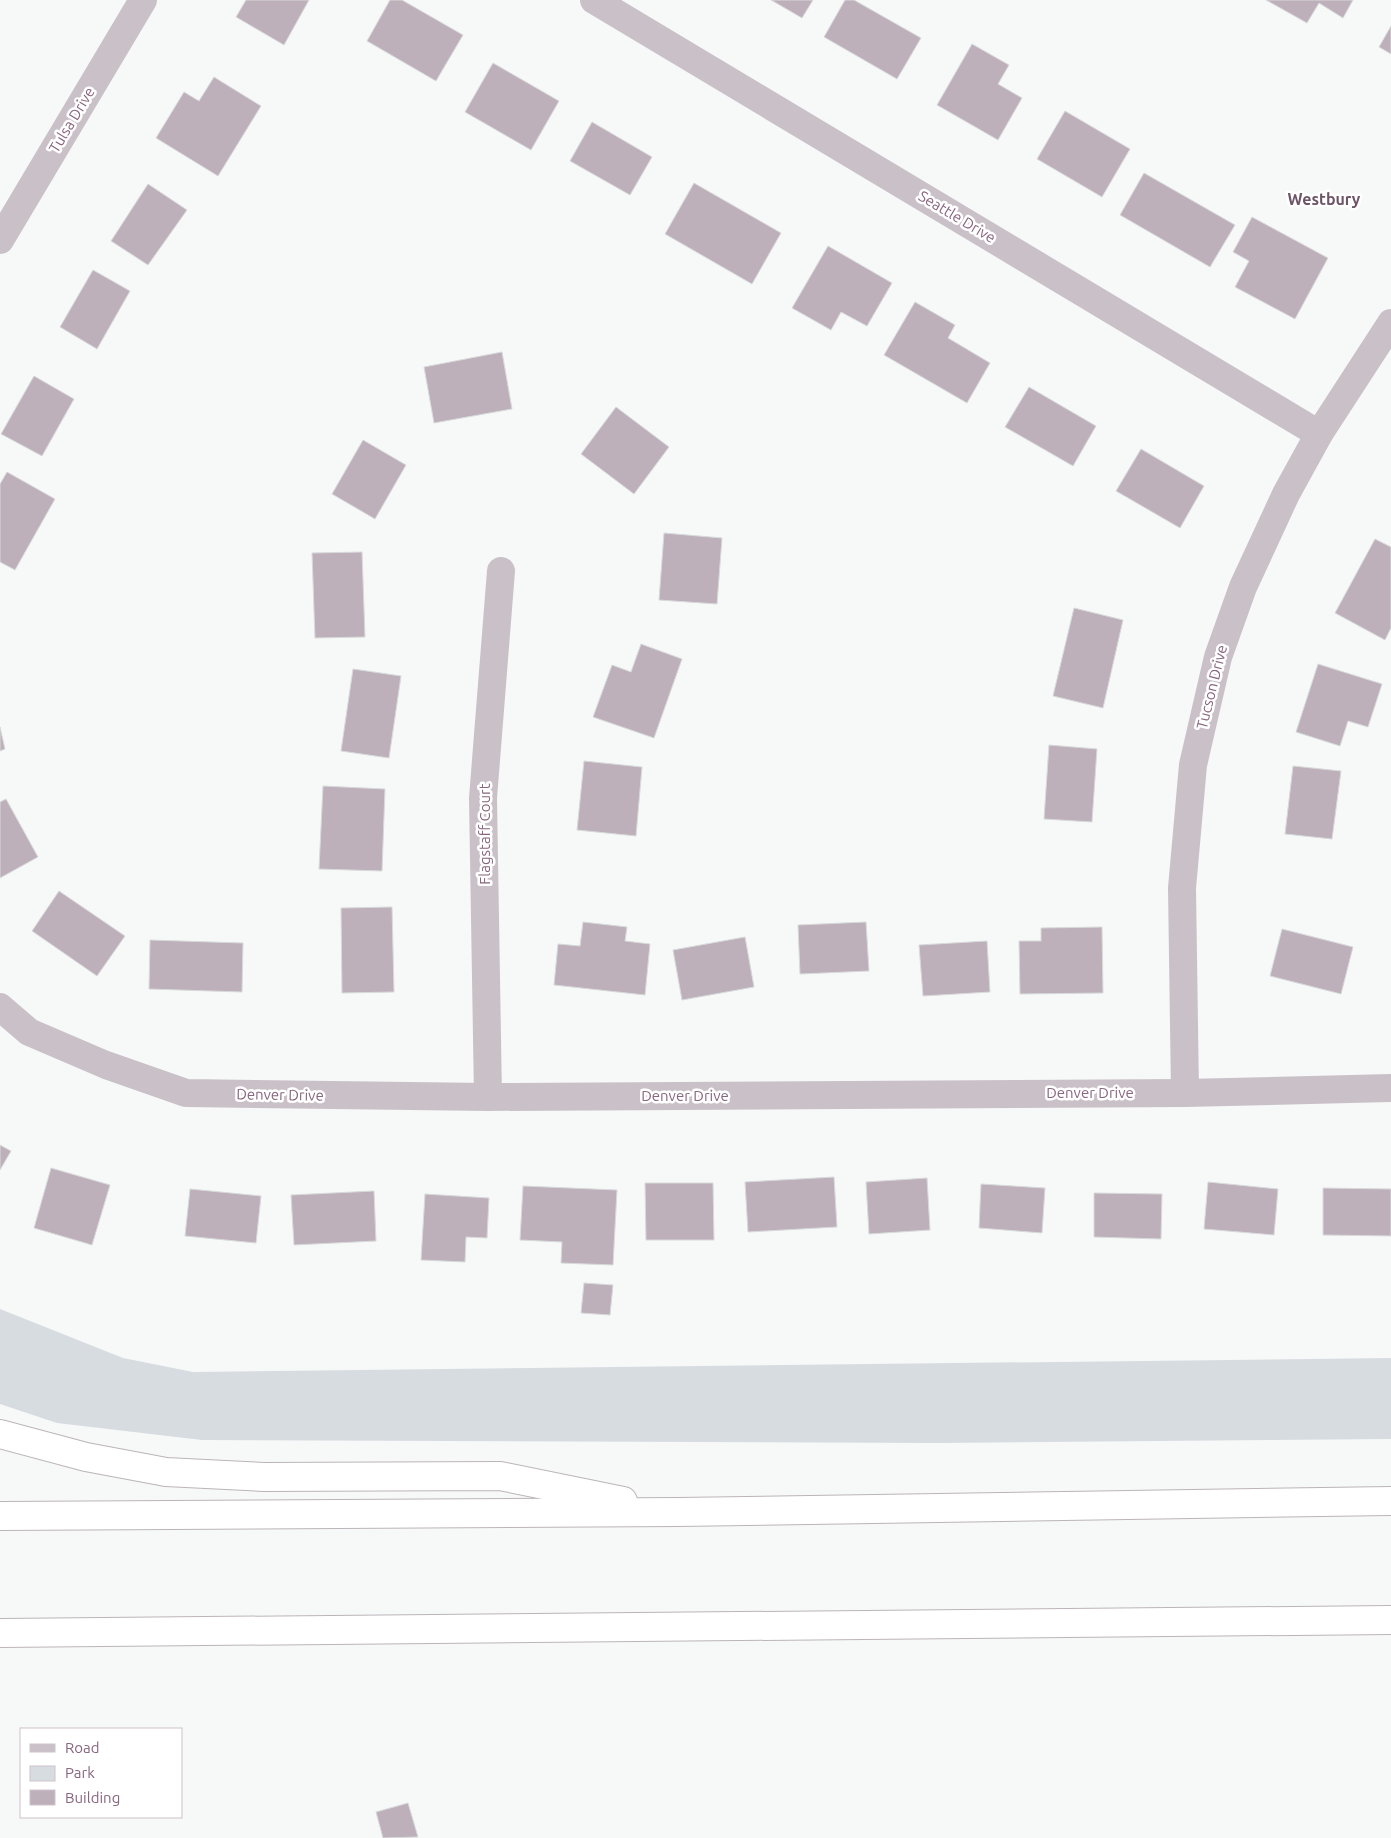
<svg xmlns="http://www.w3.org/2000/svg" width="1391" height="1838" viewBox="0 0 1391 1838" font-family="Ubuntu,sans-serif">
  <rect width="100%" height="100%" fill="#f6f9f8"/>
  <!-- green -->
  <path fill="#d7dce1" d="M0,1309L123,1358L193,1372L1391,1358V1439L938,1443L202,1440L57,1423L0,1404Z"/>
  <!-- building -->
  <g fill="#beb0bb" stroke="#d8dada">
    <path d="M246,0H309L284,45L236,17Z"/>
    <path d="M390,0H402L463,35L436,81L367,41Z"/>
    <path d="M771,0H813L802,18Z"/>
    <path d="M845,0H854L921,38L897,79L824,37Z"/>
    <path d="M1266,0H1353L1343,18L1319,3L1307,23Z"/>
    <path d="M1391,26V54L1379,47Z"/>
    <path d="M972,44L1009,65L998,84L1022,98L998,140L937,105Z"/>
    <path d="M493,63L559,101L531,150L465,112Z"/>
    <path d="M214,77L261,106L218,176L156,138L184,92L199,101Z"/>
    <path d="M1065,111L1130,149L1102,197L1037,159Z"/>
    <path d="M592,122L652,157L630,195L570,161Z"/>
    <path d="M1144,173L1235,225L1210,267L1120,215Z"/>
    <path d="M694,183L781,233L752,284L665,234Z"/>
    <path d="M148,184L187,210L148,265L111,241Z"/>
    <path d="M1252,217L1328,258L1295,319L1235,287L1249,261L1233,252Z"/>
    <path d="M828,246L892,283L867,326L841,312L831,330L792,308Z"/>
    <path d="M93,270L130,291L97,349L60,327Z"/>
    <path d="M915,302L955,325L948,338L990,363L967,403L884,355Z"/>
    <path d="M502,352L512,409L434,423L424,367Z"/>
    <path d="M34,376L74,399L42,456L1,434Z"/>
    <path d="M1029,387L1096,426L1073,466L1005,427Z"/>
    <path d="M616,407L669,447L634,494L581,454Z"/>
    <path d="M363,440L406,465L375,519L332,494Z"/>
    <path d="M1141,449L1204,486L1180,528L1116,491Z"/>
    <path d="M7,472L55,499L15,570L0,562V484Z"/>
    <path d="M664,533L722,538L717,604L659,600Z"/>
    <path d="M1375,539L1391,547V628L1385,640L1335,613Z"/>
    <path d="M362,552L365,637L315,638L312,553Z"/>
    <path d="M1074,608L1123,620L1103,708L1053,696Z"/>
    <path d="M641,644L682,659L654,738L593,717L612,665L631,672Z"/>
    <path d="M1318,664L1382,684L1368,727L1348,721L1340,746L1296,732Z"/>
    <path d="M353,669L401,676L389,758L341,751Z"/>
    <path d="M0,727L5,749L0,751Z"/>
    <path d="M1049,745L1097,749L1092,822L1044,819Z"/>
    <path d="M584,761L642,767L636,836L577,830Z"/>
    <path d="M1293,766L1341,771L1332,839L1285,834Z"/>
    <path d="M323,786L385,789L382,871L319,869Z"/>
    <path d="M6,799L38,857L0,878V802Z"/>
    <path d="M59,891L125,936L97,976L32,931Z"/>
    <path d="M392,907L394,992L342,993L341,908Z"/>
    <path d="M583,922L627,927L625,941L650,944L645,995L554,985L558,944L580,946Z"/>
    <path d="M866,922L869,971L800,974L798,925Z"/>
    <path d="M1102,927L1103,993L1020,994L1019,941H1041V928Z"/>
    <path d="M1282,929L1353,947L1341,994L1270,976Z"/>
    <path d="M745,937L754,987L682,1000L673,950Z"/>
    <path d="M150,940L243,943L242,992L149,989Z"/>
    <path d="M987,941L990,992L923,996L919,945Z"/>
    <path d="M0,1145L11,1151L0,1170Z"/>
    <path d="M51,1168L110,1185L92,1245L34,1228Z"/>
    <path d="M834,1177L837,1227L748,1232L745,1182Z"/>
    <path d="M927,1178L930,1230L869,1234L866,1182Z"/>
    <path d="M1208,1182L1278,1189L1274,1235L1204,1229Z"/>
    <path d="M645,1183H713L714,1240H646Z"/>
    <path d="M981,1184L1045,1188L1042,1233L979,1228Z"/>
    <path d="M523,1186L617,1190L613,1265L561,1263L562,1242L520,1240Z"/>
    <path d="M1323,1188L1391,1189V1236L1323,1235Z"/>
    <path d="M190,1189L261,1196L256,1243L185,1236Z"/>
    <path d="M374,1191L376,1241L294,1245L291,1195Z"/>
    <path d="M1094,1193L1162,1194L1161,1239L1094,1237Z"/>
    <path d="M425,1194L489,1198L487,1238L466,1237L465,1262L421,1260Z"/>
    <path d="M584,1283L613,1285L610,1315L581,1313Z"/>
    <path d="M408,1803L418,1837L383,1838L376,1812Z"/>
  </g>
  <g fill="none" stroke-linecap="round" stroke-linejoin="round">
    <defs>
      <g id="highway">
        <path d="M0,1434L86,1457L166,1472L264,1477L500,1476L623,1501"/>
        <path d="M0,1516L678,1512L1391,1501"/>
        <path d="M0,1633L1391,1620"/>
      </g>
    </defs>
    <!-- highway casing -->
    <use href="#highway" stroke="#bcb4ba" stroke-width="30"/>
    <!-- minor -->
    <g stroke="#cac1c8" stroke-width="28">
      <path d="M594,0L1319,434"/>
      <path d="M0,240L143,0"/>
      <path d="M0,1007L29,1032L106,1065L186,1093L488,1097L1185,1093L1391,1088"/>
      <path d="M1185,1093L1182,888L1193,765L1218,657L1243,587L1286,494L1319,434L1391,323"/>
      <path d="M488,1097L483,798L501,571"/>
    </g>
    <!-- highway -->
    <use href="#highway" stroke="#fff" stroke-width="28"/>
  </g>
  <g text-anchor="middle" stroke-width="5" stroke-linejoin="round" paint-order="stroke">
    <!-- street labels -->
    <g font-size="15" fill="#88667f" stroke="#fff">
      <text transform="translate(72 120) rotate(-59)" y="5">Tulsa Drive</text>
      <text transform="translate(957 217) rotate(31)" y="5">Seattle Drive</text>
      <text transform="translate(1212 687) rotate(-76)" y="5">Tucson Drive</text>
      <text transform="translate(485 834) rotate(-90)" y="5">Flagstaff Court</text>
      <text x="1090" y="1098">Denver Drive</text>
      <text transform="translate(280 1095) rotate(1)" y="5">Denver Drive</text>
      <text x="685" y="1101">Denver Drive</text>
    </g>
    <!-- neighbourhood labels -->
    <g font-size="16" font-weight="bold" fill="#6d5466" stroke="#fff">
      <text x="1324" y="205">Westbury</text>
    </g>
  </g>
  <!-- legend -->
  <rect x="20" y="1728" width="162" height="90" fill="#ffffff" stroke="#cfc2cc"/>
  <rect x="30" y="1744" width="25" height="8" fill="#cac1c8" stroke="#cfc2cc"/>
  <text x="65" y="1753" font-size="15" fill="#88667f">Road</text>
  <rect x="30" y="1766" width="25" height="15" fill="#d7dce1" stroke="#cfc2cc"/>
  <text x="65" y="1778" font-size="15" fill="#88667f">Park</text>
  <rect x="30" y="1790" width="25" height="15" fill="#beb0bb" stroke="#cfc2cc"/>
  <text x="65" y="1803" font-size="15" fill="#88667f">Building</text>
</svg>
